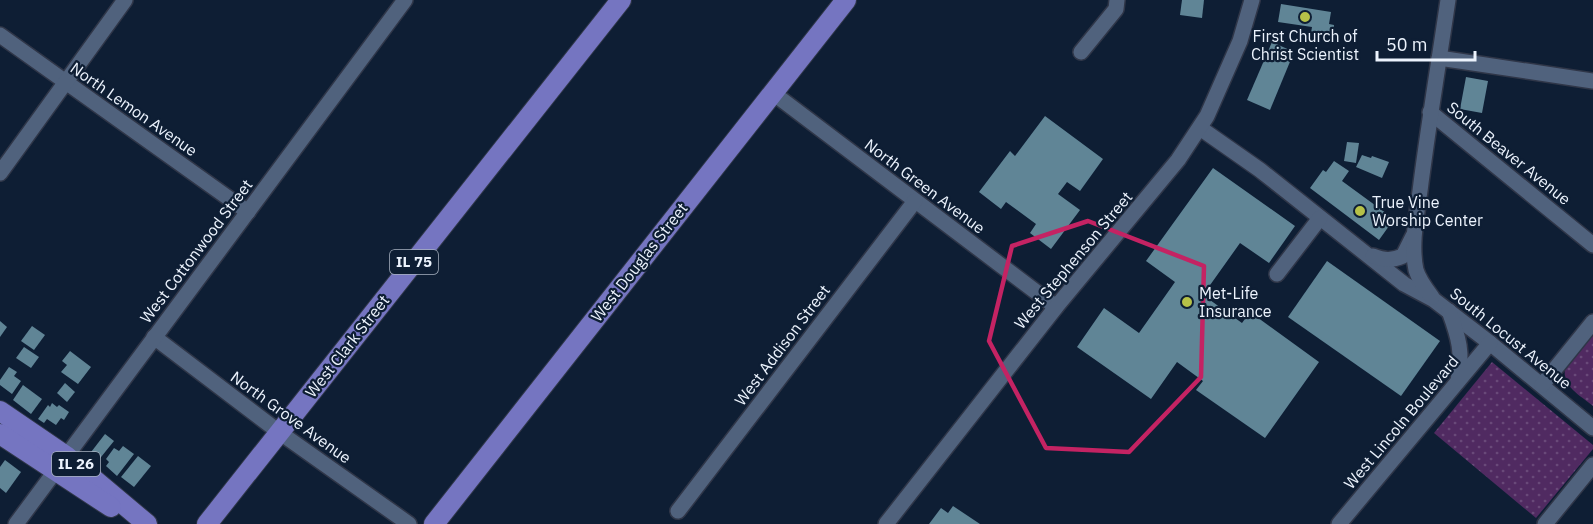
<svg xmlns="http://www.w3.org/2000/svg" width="1593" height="524" viewBox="0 0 1593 524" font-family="'IBM Plex Sans',sans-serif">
  <defs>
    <pattern id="park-dots" width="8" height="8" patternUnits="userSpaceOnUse" patternTransform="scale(1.5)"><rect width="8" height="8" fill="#502a61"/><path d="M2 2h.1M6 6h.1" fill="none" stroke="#694979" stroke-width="1.8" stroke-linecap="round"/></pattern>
  </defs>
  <rect width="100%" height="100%" fill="#0e1e34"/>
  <!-- park -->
  <g fill="url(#park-dots)">
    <path d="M1593,334V406C1580,395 1562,387 1565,368Z"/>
    <path d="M1492,362L1593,445V449L1536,518L1434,433Z"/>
  </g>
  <!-- building -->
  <g fill="#608596">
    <path d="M1182,0H1204L1202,18L1180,15Z"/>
    <path d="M1281,4L1331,12L1329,24L1334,25L1333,36L1311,33L1312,27L1278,22Z"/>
    <path d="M1272,42L1294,52L1270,110L1247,100Z"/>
    <path d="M1466,77L1488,81L1482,113L1460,109Z"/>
    <path d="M1045,116L1103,159L1080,191L1067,182L1058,194L1080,210L1051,249L1030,233L1036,224L1006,202L1001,209L979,192L1010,151L1015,156Z"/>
    <path d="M1347,142L1359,143L1356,163L1344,161Z"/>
    <path d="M1362,155L1371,158L1372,156L1389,162L1382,178L1356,167Z"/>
    <path d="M1334,161L1349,171L1342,181L1394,219L1379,240L1310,188L1323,170L1326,172Z"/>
    <path d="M1213,168L1295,226L1269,263L1240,243L1203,295L1242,323L1250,312L1319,362L1265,438L1196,390L1203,381L1177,362L1151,399L1077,347L1104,308L1139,333L1175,282L1146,261Z"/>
    <path d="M1327,261L1440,341L1401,396L1288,317Z"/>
    <path d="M0,321L7,327L0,337Z"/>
    <path d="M32,326L45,335L34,350L21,341Z"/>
    <path d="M24,347L39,357L31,368L16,358Z"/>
    <path d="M70,351L91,367L78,384L61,372L67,365L62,361Z"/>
    <path d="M9,367L17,372L14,376L21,381L12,394L0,385V380Z"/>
    <path d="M65,383L75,392L67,402L57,393Z"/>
    <path d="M23,385L42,399L31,414L13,400Z"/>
    <path d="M52,403L57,407L59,405L69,412L64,420L61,418L56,425L47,419L44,423L38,419L48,405L50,407Z"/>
    <path d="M105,434L114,441L97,462L88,456Z"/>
    <path d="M123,446L134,454L117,476L106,466L109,462L106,459L114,448L119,451Z"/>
    <path d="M138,456L151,466L134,487L121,477Z"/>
    <path d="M5,460L21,472L6,493L0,488V467Z"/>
    <path d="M953,506L980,524H929L941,508L948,513Z"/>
  </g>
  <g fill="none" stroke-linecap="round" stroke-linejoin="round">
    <defs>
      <g id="minor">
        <path d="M0,35L248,212"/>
        <path d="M1081,52L1116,9L1117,0"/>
        <path d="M1439,58L1593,81"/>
        <path d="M773,93L1056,307"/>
        <path d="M1430,112L1593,245"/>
        <path d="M1200,128L1260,170L1404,284L1434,300L1490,343L1593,428"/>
        <path d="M0,173L125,0"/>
        <path d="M1373,256C1384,260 1391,261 1403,256L1413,236"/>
        <path d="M1277,274L1320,218"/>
        <path d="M1432,297C1426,289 1419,280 1416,270C1410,242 1418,210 1421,183C1429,121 1439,61 1448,0"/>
        <path d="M1449,311C1459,338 1463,353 1458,381"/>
        <path d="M154,337L279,432L409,524"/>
        <path d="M1542,385L1593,322"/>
        <path d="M678,511L915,201"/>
        <path d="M16,524L405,0"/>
        <path d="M886,524L1056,307L1178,160L1207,116L1240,41L1252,0"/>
        <path d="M1339,524L1490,343"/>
        <path d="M1545,524L1593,465"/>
      </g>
      <g id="major">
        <path d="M0,411L66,456L147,524"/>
        <path d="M0,434L111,507"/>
        <path d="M207,524L621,0"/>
        <path d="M434,524L846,0"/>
      </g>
    </defs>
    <!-- minor casing -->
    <use href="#minor" stroke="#2f3648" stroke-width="18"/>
    <!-- major casing -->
    <use href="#major" stroke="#2f3648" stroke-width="22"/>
    <!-- minor -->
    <use href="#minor" stroke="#50627d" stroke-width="15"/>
    <!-- major -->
    <use href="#major" stroke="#7575c1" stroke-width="20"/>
  </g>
  <!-- marked area -->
  <path fill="none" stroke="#c42363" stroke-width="4.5" stroke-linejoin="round" d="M1088,221L1204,266L1201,377L1129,452L1046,448L989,341L1012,246Z"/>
  <!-- markers -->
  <g fill="#b6c148" stroke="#0e1e34" stroke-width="2">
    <circle cx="1305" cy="17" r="6"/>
    <circle cx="1360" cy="211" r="6"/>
    <circle cx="1187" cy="302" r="6"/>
  </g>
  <g text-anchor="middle" stroke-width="4.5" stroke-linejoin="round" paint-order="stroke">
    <!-- shield labels -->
    <g fill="#0e1e34" stroke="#a9b3c1" stroke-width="1.5">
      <rect x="390" y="250" width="48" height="24" rx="4.5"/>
      <rect x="52" y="452" width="48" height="24" rx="4.5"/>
    </g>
    <g font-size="15" font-weight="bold" fill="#ecf3fd">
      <text x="414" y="267">IL 75</text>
      <text x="76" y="469">IL 26</text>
    </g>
    <!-- poi labels -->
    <g font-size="16" fill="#ecf3fd" stroke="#0e1e34" text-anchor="start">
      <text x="1305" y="42" text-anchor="middle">First Church of<tspan x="1305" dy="18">Christ Scientist</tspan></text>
      <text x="1372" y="208">True Vine<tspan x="1372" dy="18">Worship Center</tspan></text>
      <text x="1199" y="299">Met-Life<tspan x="1199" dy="18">Insurance</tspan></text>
    </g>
    <!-- street labels -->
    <g font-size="16" fill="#ecf3fd" stroke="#0e1e34">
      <text transform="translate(134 109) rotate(35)" y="6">North Lemon Avenue</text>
      <text transform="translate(1509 153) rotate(39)" y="6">South Beaver Avenue</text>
      <text transform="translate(925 186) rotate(37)" y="6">North Green Avenue</text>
      <text transform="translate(196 251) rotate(-53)" y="6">West Cottonwood Street</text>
      <text transform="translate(1073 260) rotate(-50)" y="6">West Stephenson Street</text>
      <text transform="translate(639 262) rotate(-52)" y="6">West Douglas Street</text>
      <text transform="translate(1511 338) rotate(39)" y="6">South Locust Avenue</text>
      <text transform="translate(782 345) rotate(-53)" y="6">West Addison Street</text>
      <text transform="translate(347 346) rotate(-52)" y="6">West Clark Street</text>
      <text transform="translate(291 417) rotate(36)" y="6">North Grove Avenue</text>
      <text transform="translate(1401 422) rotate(-50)" y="6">West Lincoln Boulevard</text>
    </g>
  </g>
  <!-- scale -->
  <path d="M1377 51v9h98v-9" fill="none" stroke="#ecf3fd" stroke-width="3"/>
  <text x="1386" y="51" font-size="18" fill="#ecf3fd" stroke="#0e1e34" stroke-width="4.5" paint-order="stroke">50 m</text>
</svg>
